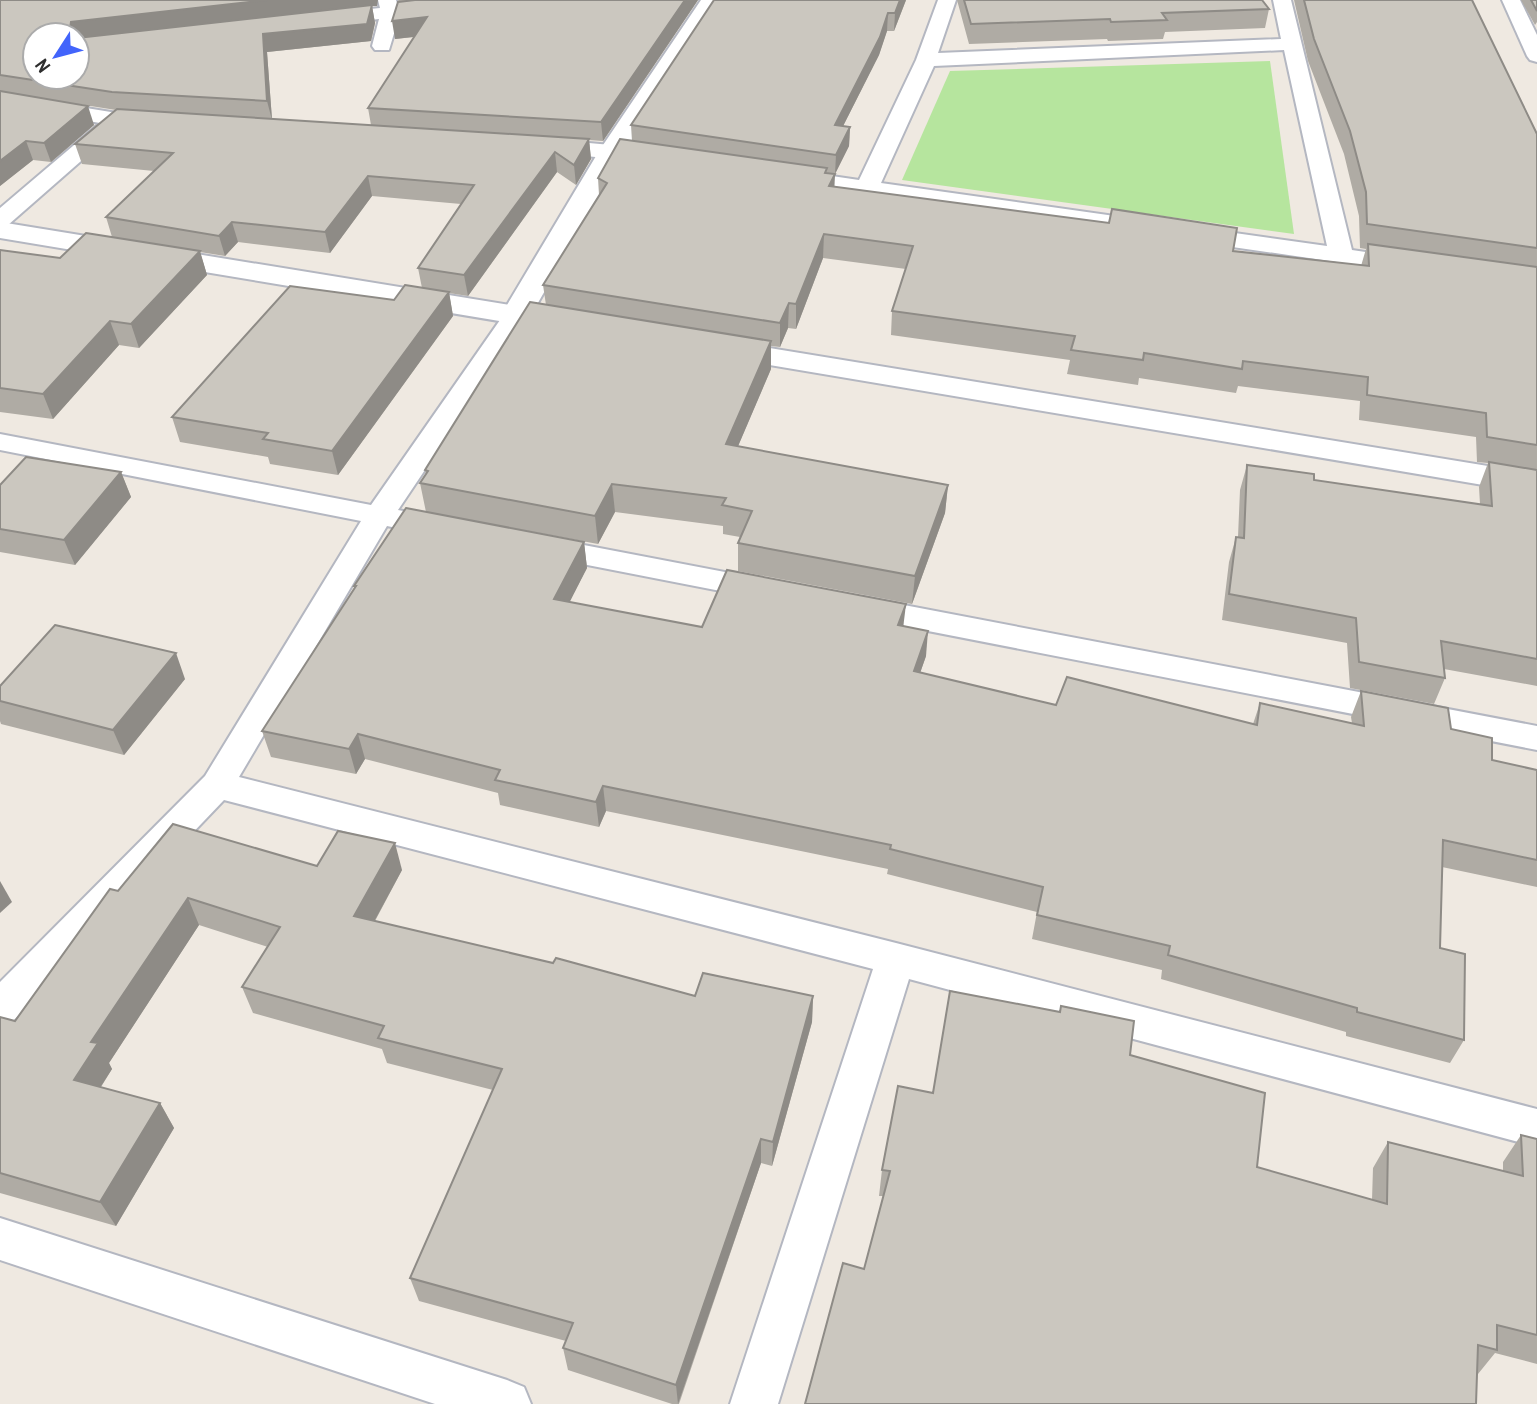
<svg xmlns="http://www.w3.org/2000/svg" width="1537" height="1404" viewBox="0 0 1537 1404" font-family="'Archivo Narrow',sans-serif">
  <rect width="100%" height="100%" fill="#efe9e1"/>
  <!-- green -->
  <path fill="#b6e59e" d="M1270,61L1294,234L902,180L950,71Z"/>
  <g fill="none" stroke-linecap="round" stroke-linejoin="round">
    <defs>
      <g id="service">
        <path d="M378,0H396L398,6L450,0H511L502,6L399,17L389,50H375L372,46L379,19L330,25L320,19L330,13L380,8Z"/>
        <path d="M938,0H956L938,53L1281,39L1273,0H1291L1352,250L1406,258L1415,260L1418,265L1415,270L1406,272L783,182L780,177L783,172L791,170L859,180L916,60ZM1284,50L1327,246L881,183L934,66Z"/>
        <path d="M1502,0H1520L1537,35V62L1530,60L1527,56Z"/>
        <path d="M0,94L117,113L160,116L163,121L160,126H121L8,225L0,227V208L100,123L0,106Z"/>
        <path d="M545,139L644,148L652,150L655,155L652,160L644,162L537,151L534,146L537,141Z"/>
        <path d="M516,307L525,310L529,315L398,510L455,521L459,528L455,535L444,538L387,526L239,777L896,943L1537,1109V1147L909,979L778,1404H730L873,969L224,800L14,1020L0,1025V982L205,776L361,521L0,450V434L371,505L507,310Z"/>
        <path d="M542,537L767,580L778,583L782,590L778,597L767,600L531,554L527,547L531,540Z"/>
        <path d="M862,597L1537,726V750L851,616L846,608L851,600Z"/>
        <path d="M0,1218L507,1380L524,1387L531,1404H435L0,1260Z"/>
      </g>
      <path id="minor" d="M701,0H723L625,151L531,315L526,321L516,324L506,321L501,315L599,151Z"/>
      <g id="tertiary">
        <path d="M0,222L571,315L581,318L586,324L581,330L571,333L0,238Z"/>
        <path d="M721,340L1537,474V494L710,355L706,349L710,343Z"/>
      </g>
    </defs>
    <!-- service casing -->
    <use href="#service" stroke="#b4b7c1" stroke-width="4"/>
    <!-- minor casing -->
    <use href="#minor" stroke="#b4b7c1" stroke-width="4"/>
    <!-- tertiary casing -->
    <use href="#tertiary" stroke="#b4b7c1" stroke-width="4"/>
    <!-- service -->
    <use href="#service" fill="#fff" fill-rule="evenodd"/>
    <!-- minor -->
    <use href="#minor" fill="#fff" fill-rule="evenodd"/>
    <!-- tertiary -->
    <use href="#tertiary" fill="#fff" fill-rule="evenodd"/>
  </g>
  <!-- wall -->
  <g fill="#afaba4">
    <path d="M0,0L377,6H372L375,23L371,41L267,52L272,119L371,125L368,108L414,37L395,39L399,2L398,0H698L603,141L589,140L591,159L576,185L557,172L468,296L449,293L453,316L338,475L270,464L268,457L180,442L172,417L394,300L422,288L418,268L461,204L372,196L330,253L238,242L225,256L200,252L207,275L139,348L119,345L53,419L0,412V250L60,258L112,237L106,217L154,171L82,164L75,144L116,110L78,104L94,125L51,162L33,160L0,186Z"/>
    <path d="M906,0L894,31H887L879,55L843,126L850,127L849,146L835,174L827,173L834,187L1233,251L1361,266L1366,249L1360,248L1359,216L1344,154L1308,61L1294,0H1472L1537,134V686L1444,669L1445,678L1434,704L1350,688L1347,643L1222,620L1229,562L1236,537H1238L1240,490L1247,465L1314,480L1480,504L1479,487L1488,463L1477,462L1476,437L1359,420L1360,401L1238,386L1236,393L1139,378L1138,385L1067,374L1070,360L891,335L892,311L906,269L823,258L796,329L788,328L780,347L771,346V369L738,446L948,485L945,513L912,604L738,571V543L740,537L723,534V526L615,512L598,544L426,512L420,483L426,474L425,470L546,305L543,285L599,195L598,178L632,141L631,125Z"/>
    <path d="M957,0H1262L1269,9L1265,28L1165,32L1163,39L1108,41L1107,39L969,44Z"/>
    <path d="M1521,0H1537V22L1535,25Z"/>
    <path d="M121,472L131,497L75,565L0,552V485Z"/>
    <path d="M584,542L587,568L569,602L702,627L904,626L926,656L920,673L1056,705L1253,724L1260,703L1352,723L1351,717L1361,691L1451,729L1492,760L1537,770V887L1442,867L1440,948L1464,1040L1450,1063L1346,1036V1032L1161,979L1162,970L1032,939L1037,912L887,874L888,869L606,811L599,827L500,805L498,793L365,759L356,774L271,757L262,731L355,589L354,586Z"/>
    <path d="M185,679L124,755L1,724L0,721V686Z"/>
    <path d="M317,866L402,870L375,921L695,996H813L812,1022L772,1166L761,1163L679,1404H672L568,1370L563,1348L566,1341L419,1301L410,1278L493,1090L387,1063L382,1049L253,1013L242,987L268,947L199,925L109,1063L112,1069L101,1087L160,1103L174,1128L116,1226L0,1193V1017L15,1021L118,891Z"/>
    <path d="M1061,1006L1130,1055L1257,1167L1372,1200L1373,1168L1388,1142L1503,1171V1162L1521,1135L1537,1139V1364L1495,1353L1478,1374L864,1269L883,1196H879L882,1170L933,1093L1060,1012Z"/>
  </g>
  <!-- shaded-wall -->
  <g fill="#8e8b86">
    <path d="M267,0H378L377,6H372L375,23L371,41L267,52L272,120L267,101L77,39V35H69L71,22Z"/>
    <path d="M685,0H698L603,141L601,122Z"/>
    <path d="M900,0H906L894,31L895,13Z"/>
    <path d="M888,13L887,31L879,55L834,144L835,125Z"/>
    <path d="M427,17L430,35L395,39L392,21Z"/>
    <path d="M88,106L94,125L51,162L44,143Z"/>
    <path d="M850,127L849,146L835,174L836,155Z"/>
    <path d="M589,139L591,159L576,185L574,165Z"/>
    <path d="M26,141L33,160L0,186V161Z"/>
    <path d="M555,152L557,172L468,296L464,275Z"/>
    <path d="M835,174L834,197L829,186Z"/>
    <path d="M368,176L372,196L330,253L325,232Z"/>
    <path d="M232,222L238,242L225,256L219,236Z"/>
    <path d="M824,234L823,258L796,329V304Z"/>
    <path d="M200,251L207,275L139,348L131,324Z"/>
    <path d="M449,292L453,316L338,475L332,451Z"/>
    <path d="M789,303L788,328L780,347V323Z"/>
    <path d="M110,321L119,345L53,419L43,394Z"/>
    <path d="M771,341V369L727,472L726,444Z"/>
    <path d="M121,472L131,497L75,565L64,540Z"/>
    <path d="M612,484L615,512L598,544L595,516Z"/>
    <path d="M948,485L945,513L912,604L915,576Z"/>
    <path d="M584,542L587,568L558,625L554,599Z"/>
    <path d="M906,604L903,629L898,625Z"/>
    <path d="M928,631L926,656L912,696L914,671Z"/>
    <path d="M176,653L185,679L124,755L113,730Z"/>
    <path d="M358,734L365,759L356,774L349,749Z"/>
    <path d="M603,786L606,811L599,827L596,802Z"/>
    <path d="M395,843L402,870L363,942L354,916Z"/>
    <path d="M0,881L12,902L0,913Z"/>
    <path d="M188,898L199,925L109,1063L112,1069L89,1105L74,1080L91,1042Z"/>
    <path d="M813,996L812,1022L772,1166L773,1142Z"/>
    <path d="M160,1103L174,1128L116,1226L100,1202Z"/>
    <path d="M761,1139V1163L678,1404L676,1385Z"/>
  </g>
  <!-- building -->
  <g fill="#cbc7bf" stroke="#8e8b86" stroke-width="2">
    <path d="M0,0H267L71,22L69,35H35V77H77V38L372,5L367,24L263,34L267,101L112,92L0,75Z"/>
    <path d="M415,0H685L601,122L368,108L427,17L392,21L398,2Z"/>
    <path d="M714,0H900L895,13H888L880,37L835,125L850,127L836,155L631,125Z"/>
    <path d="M964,0H1262L1269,9L1162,13L1167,20L1111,22L1110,19L971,24Z"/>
    <path d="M1304,0H1472L1537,134V248L1367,224L1366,192L1350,131L1314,39Z"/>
    <path d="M1531,0H1537V11Z"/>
    <path d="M0,91L88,106L44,143L26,141L0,161Z"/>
    <path d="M117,109L589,139L574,165L555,152L464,275L418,268L474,185L368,176L325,232L232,222L219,236L106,217L173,153L75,144Z"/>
    <path d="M620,139L827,168L825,173L835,174L829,186L1109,223L1112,209L1237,228L1233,251L1369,266L1368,244L1537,267V445L1487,437L1486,413L1367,395L1368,377L1243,361L1242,369L1144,353L1143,360L1071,350L1075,336L892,311L913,246L824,234L796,304L789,303L780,323L543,285L607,183L598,178Z"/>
    <path d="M86,233L200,251L131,324L110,321L43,394L0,388V250L60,258Z"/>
    <path d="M405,285L449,292L332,451L263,439L268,433L172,417L290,286L394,300Z"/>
    <path d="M530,302L771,341L726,444L948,485L915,576L738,543L752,511L722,505L726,498L612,484L595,516L420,483L428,471L425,470Z"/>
    <path d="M26,457L121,472L64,540L0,529V485Z"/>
    <path d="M1489,462L1537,470V659L1441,641L1445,678L1359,662L1356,618L1229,594L1236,537L1244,538L1247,465L1314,474V480L1492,506Z"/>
    <path d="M406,508L584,542L554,599L702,627L727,570L906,604L898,625L928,631L914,671L1056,705L1067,677L1257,725L1260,703L1364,726L1361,691L1448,708L1451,729L1492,738V760L1537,770V860L1443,840L1440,948L1465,954L1464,1040L1357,1012V1008L1168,955L1170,946L1037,915L1043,887L890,849L891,845L603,786L596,802L495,780L500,770L358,734L349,749L262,731L356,586H354Z"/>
    <path d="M55,625L176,653L113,730L0,701V686Z"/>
    <path d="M173,824L317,866L338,831L395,843L354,916L553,963L556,958L695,996L703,973L813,996L773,1142L761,1139L676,1385L563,1348L573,1323L410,1278L502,1069L378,1038L384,1026L242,987L280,927L188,898L91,1042L98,1043L74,1080L160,1103L100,1202L0,1173V1017L15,1021L110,889L118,891Z"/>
    <path d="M950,991L1060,1012L1061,1006L1134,1021L1130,1055L1265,1093L1257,1167L1387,1204L1388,1142L1523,1176L1521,1135L1537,1139V1335L1497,1325V1350L1478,1345L1476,1404H805L843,1263L864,1269L890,1171L882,1170L898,1086L933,1093Z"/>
  </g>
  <!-- north arrow -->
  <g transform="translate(56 56) rotate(234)"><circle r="33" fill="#ffffff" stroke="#ababab" stroke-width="2"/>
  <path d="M0-5L12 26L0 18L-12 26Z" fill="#4264fb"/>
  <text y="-10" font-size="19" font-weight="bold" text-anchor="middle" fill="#2e2e2e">N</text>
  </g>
</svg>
